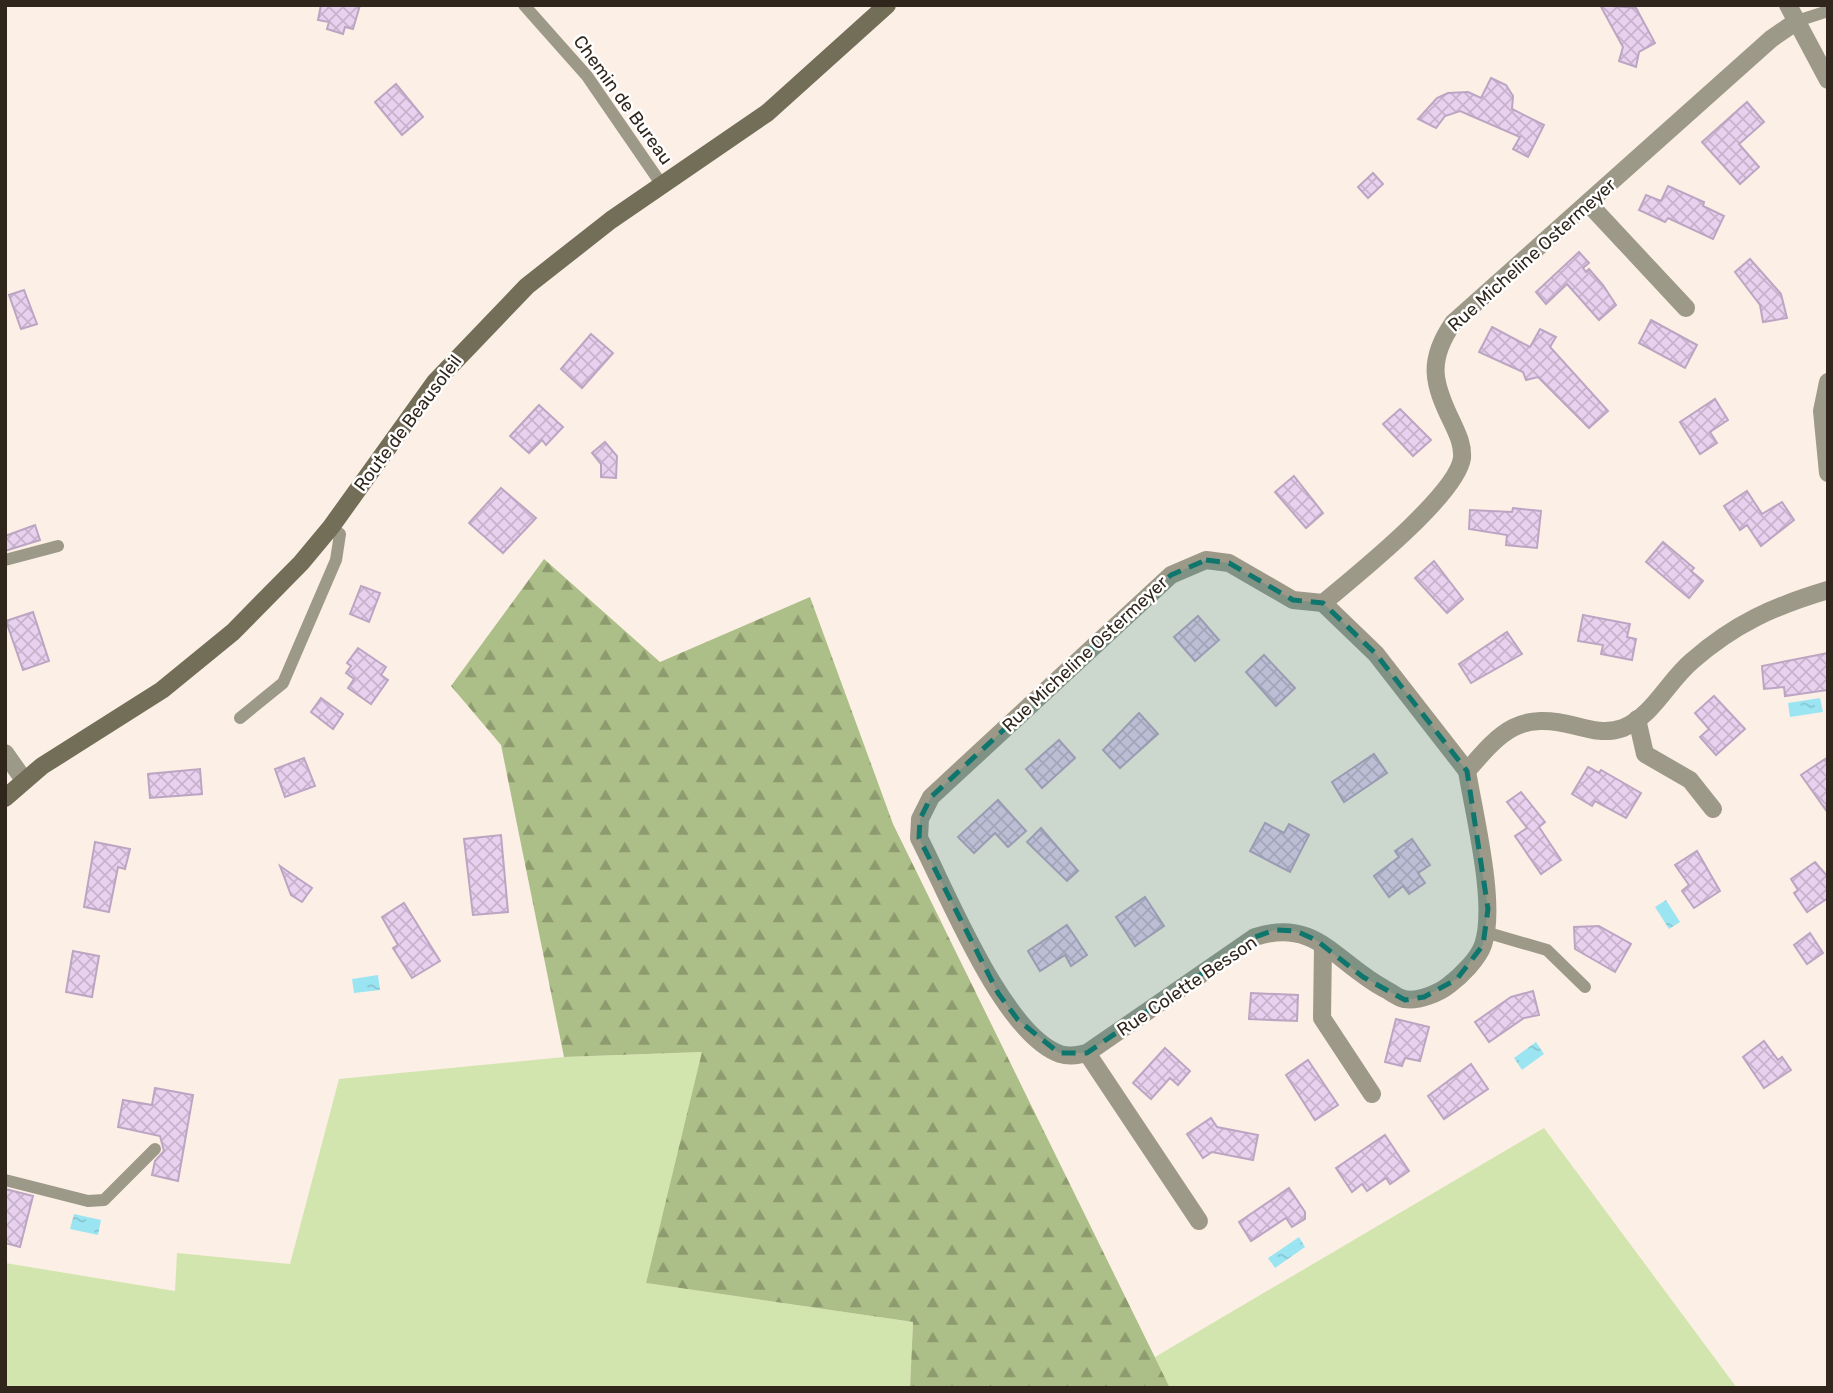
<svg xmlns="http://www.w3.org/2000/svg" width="1833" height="1393" viewBox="0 0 1833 1393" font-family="Rubik,sans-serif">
  <defs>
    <pattern id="forest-firs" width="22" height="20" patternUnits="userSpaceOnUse" patternTransform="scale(1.75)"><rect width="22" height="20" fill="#adbf88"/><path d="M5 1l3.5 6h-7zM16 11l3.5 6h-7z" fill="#8d9b6e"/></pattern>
    <pattern id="water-ripples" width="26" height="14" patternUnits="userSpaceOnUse" patternTransform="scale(1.75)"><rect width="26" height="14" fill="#9be5f3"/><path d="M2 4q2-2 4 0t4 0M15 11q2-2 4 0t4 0" fill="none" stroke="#86c4d0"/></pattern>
    <pattern id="building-cross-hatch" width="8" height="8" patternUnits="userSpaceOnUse" patternTransform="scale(1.75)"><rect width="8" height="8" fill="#e8d0ef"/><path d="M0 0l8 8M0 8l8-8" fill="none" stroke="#c7b2cc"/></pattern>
  </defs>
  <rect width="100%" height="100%" fill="#fcefe5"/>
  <!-- green -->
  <g fill="#d3e5ae">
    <path d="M703,1052L646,1283L913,1322L910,1388H5V1263L175,1291L177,1253L290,1264L339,1079L564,1057Z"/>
    <path d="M1544,1128L1737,1388H1170L1155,1357Z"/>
  </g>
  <!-- forest -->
  <path fill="url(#forest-firs)" d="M544,559L660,662L810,597L893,824L1170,1388H910L913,1322L646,1283L702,1052L564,1057L501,745L451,686Z"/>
  <!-- water -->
  <g fill="url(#water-ripples)">
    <path d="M1820,698L1823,712L1790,717L1788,703Z"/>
    <path d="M1666,900L1680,922L1669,929L1655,907Z"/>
    <path d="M378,975L380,990L354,993L352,979Z"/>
    <path d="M1536,1042L1544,1054L1522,1070L1514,1058Z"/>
    <path d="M74,1214L101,1220L98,1235L70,1229Z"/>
    <path d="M1299,1237L1305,1247L1275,1268L1268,1258Z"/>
  </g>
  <!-- building -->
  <g fill="url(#building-cross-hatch)" stroke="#bca5c3" stroke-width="2">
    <path d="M321,5H360L353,29L345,27L343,34L327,29L329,22L318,20Z"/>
    <path d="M1600,5L1636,8L1655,43L1639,52L1636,67L1619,61L1623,47Z"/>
    <path d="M1491,78L1506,85L1513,96L1512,109L1544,125L1528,157L1513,149L1520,137L1460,111L1445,116L1436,128L1418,119L1437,98L1448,93L1468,92L1481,98Z"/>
    <path d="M396,84L423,117L402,135L375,102Z"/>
    <path d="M1747,102L1764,122L1739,144L1759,167L1740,184L1702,142Z"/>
    <path d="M1373,173L1383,184L1368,198L1358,187Z"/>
    <path d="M1668,186L1704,202L1703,206L1724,216L1713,239L1668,218L1665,222L1639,210L1646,195L1661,201Z"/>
    <path d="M1579,252L1589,263L1583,268L1586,272L1589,269L1603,285L1616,305L1599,320L1567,284L1546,304L1536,292Z"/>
    <path d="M1750,259L1781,294L1787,318L1763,322L1760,305L1735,272Z"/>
    <path d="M24,290L37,324L21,329L9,295Z"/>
    <path d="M1651,320L1697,345L1685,368L1639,343Z"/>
    <path d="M1492,327L1530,347L1540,329L1556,337L1550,347L1608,411L1589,428L1538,377L1526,380L1523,372L1479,352Z"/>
    <path d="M591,334L613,353L582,388L561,369Z"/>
    <path d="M1715,399L1728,420L1710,432L1717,443L1700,454L1680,422Z"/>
    <path d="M539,405L563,427L546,445L542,440L529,453L510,436Z"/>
    <path d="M1400,409L1431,440L1413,456L1383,424Z"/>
    <path d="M605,442L617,456L616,478L601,477V464L592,453Z"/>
    <path d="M1294,476L1323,513L1306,528L1275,492Z"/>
    <path d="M501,488L536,518L503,553L469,523Z"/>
    <path d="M1747,491L1762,514L1782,502L1794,520L1761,546L1747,525L1740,530L1724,506Z"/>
    <path d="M1513,508L1541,511L1537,548L1506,545L1507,535L1469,529L1470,510L1512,512Z"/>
    <path d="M35,525L40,540L5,551V536Z"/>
    <path d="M1663,542L1694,568L1691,571L1703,581L1689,598L1646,562Z"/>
    <path d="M1434,561L1463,599L1447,613L1415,578Z"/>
    <path d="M361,586L380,593L369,622L350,614Z"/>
    <path d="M33,612L49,661L23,670L6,621Z"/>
    <path d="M1583,615L1630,624L1627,637L1636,639L1632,660L1601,654L1603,645L1578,641Z"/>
    <path d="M1198,616L1219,640L1195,661L1174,637Z"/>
    <path d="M1507,632L1522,654L1471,683L1459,664Z"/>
    <path d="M358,648L386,667L381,675L388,680L371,704L348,688L354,679L346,673L351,666L347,663Z"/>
    <path d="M1828,653V690L1785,696L1784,687L1764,689L1762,666Z"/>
    <path d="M1264,655L1295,688L1276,706L1246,672Z"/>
    <path d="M1714,696L1745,729L1716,755L1700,737L1709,729L1695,713Z"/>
    <path d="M321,698L343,714L333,729L311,712Z"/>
    <path d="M1139,713L1158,734L1120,768L1103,750Z"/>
    <path d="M1059,740L1075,758L1042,788L1026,769Z"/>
    <path d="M1374,754L1387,773L1344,802L1332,782Z"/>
    <path d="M1828,757V813L1801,775Z"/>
    <path d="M304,758L315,786L285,797L275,769Z"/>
    <path d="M1588,767L1599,773L1601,770L1641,793L1626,818L1595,801L1592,806L1572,794Z"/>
    <path d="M200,769L202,794L150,798L148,774Z"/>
    <path d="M1521,792L1545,822L1539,827L1561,860L1541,874L1515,836L1527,828L1507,802Z"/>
    <path d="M998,800L1026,831L1008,847L995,833L974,853L958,837Z"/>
    <path d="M1265,823L1284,833L1289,824L1309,835L1290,872L1250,851Z"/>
    <path d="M1041,828L1078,871L1067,881L1027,842Z"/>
    <path d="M501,835L508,912L473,915L464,839Z"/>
    <path d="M1412,839L1430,865L1418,873L1425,883L1409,894L1403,886L1389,897L1374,876L1399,857L1395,851Z"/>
    <path d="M95,842L130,849L125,869L118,867L109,912L84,907Z"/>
    <path d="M1697,851L1720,891L1694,908L1682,891L1689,885L1675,865Z"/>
    <path d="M1815,862L1828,877V898L1807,912L1794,893L1798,890L1791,879Z"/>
    <path d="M280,866L312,888L302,902L291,895Z"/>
    <path d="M1145,897L1164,926L1135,946L1116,917Z"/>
    <path d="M404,903L440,961L412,978L393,948L398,945L382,917Z"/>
    <path d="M1067,925L1087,955L1071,966L1065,955L1040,971L1028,951Z"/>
    <path d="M1599,926L1631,944L1615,972L1575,949L1574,927Z"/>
    <path d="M1810,933L1823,953L1807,964L1794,945Z"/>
    <path d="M73,951L99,956L92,997L66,992Z"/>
    <path d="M1533,991L1539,1015L1524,1018L1489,1042L1475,1022L1511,997Z"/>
    <path d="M1251,993L1298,995L1297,1021L1249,1019Z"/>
    <path d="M1396,1019L1429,1027L1420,1061L1405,1058L1402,1066L1385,1062Z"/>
    <path d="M1764,1041L1778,1060L1782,1057L1791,1070L1764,1088L1743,1057Z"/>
    <path d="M1165,1048L1190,1071L1178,1085L1170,1078L1151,1099L1133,1083Z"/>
    <path d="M1308,1060L1338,1105L1315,1120L1286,1075Z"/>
    <path d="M1471,1064L1488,1089L1444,1119L1428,1096Z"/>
    <path d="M155,1088L193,1095L178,1181L152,1175L155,1161L164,1151L160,1136L118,1127L123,1100L152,1105Z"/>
    <path d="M1211,1118L1217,1127L1258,1135L1253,1160L1212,1152L1203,1158L1187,1134Z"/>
    <path d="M1385,1135L1409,1171L1390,1184L1386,1178L1367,1191L1362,1184L1352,1192L1336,1168Z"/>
    <path d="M1289,1188L1305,1212V1219L1292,1227L1286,1218L1251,1241L1239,1222Z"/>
    <path d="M5,1189L33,1196L20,1247L5,1243Z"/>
  </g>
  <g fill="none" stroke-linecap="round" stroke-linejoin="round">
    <!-- lane -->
    <g stroke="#9c9989" stroke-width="12">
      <path d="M524,5L587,76L662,185"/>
      <path d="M1797,21L1828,11"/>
      <path d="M5,560L58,546"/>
      <path d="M240,718L283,683L336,560L340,534L331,527"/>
      <path d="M1485,932L1547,950L1585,987"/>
      <path d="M5,1180L88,1201L104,1200L155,1149"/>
    </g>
    <!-- street -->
    <g stroke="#9c9989" stroke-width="18">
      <path d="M1788,5L1828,80"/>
      <path d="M1797,21L1771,39L1453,323C1427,361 1433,383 1452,422C1457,433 1463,444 1462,458C1457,495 1354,577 1323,603L1293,600L1229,563L1206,560L1171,575L931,797L920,819L919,838C947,892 1003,1034 1060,1054C1070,1057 1077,1055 1087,1053L1255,937C1316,917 1336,963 1385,989C1391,992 1398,998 1404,999C1418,1002 1439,993 1449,985C1461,976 1478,959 1483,945C1497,905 1474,814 1467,771C1502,730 1520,711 1576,726C1591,730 1607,734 1623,728C1653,716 1668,681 1692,661C1734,624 1774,606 1828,590"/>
      <path d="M1588,203L1686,308"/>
      <path d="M1828,382L1822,411L1828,473"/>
      <path d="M1323,603L1376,654L1467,771"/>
      <path d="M1637,719L1645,754L1690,780L1713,809"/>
      <path d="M5,753L24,780"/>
      <path d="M1323,945L1322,1018L1372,1094"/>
      <path d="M1087,1053L1199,1221"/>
    </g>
    <!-- secondary -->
    <path stroke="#736e58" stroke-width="18" d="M5,798L42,766L162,690L233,632L301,563L331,527L435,382L527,286L611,220L767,113L887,5"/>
  </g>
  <!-- marked area -->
  <path fill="#0f766e" fill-opacity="0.2" stroke="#0f766e" stroke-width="5" stroke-dasharray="14 9" stroke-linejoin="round" d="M1206,560L1229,563L1293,600L1323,603L1376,654L1467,771L1488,909L1483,945L1457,979L1424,997L1405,1000L1363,977L1316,940L1296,931L1275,930L1255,937L1087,1053H1059L1018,1020L998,993L919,838L920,819L931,797L1171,575Z"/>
  <g text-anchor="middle" stroke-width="5" stroke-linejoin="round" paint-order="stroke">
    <!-- street labels -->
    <g font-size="18" fill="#31261c" stroke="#fff">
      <text transform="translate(623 100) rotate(54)" y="6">Chemin de Bureau</text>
      <text transform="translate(1532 255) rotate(-42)" y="6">Rue Micheline Ostermeyer</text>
      <text transform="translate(408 423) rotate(-53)" y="6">Route de Beausoleil</text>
      <text transform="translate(1085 654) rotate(-43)" y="6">Rue Micheline Ostermeyer</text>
      <text transform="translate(1187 986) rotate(-34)" y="6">Rue Colette Besson</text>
    </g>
  </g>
  <!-- border -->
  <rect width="1833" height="1393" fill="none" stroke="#31261c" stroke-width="14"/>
</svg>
